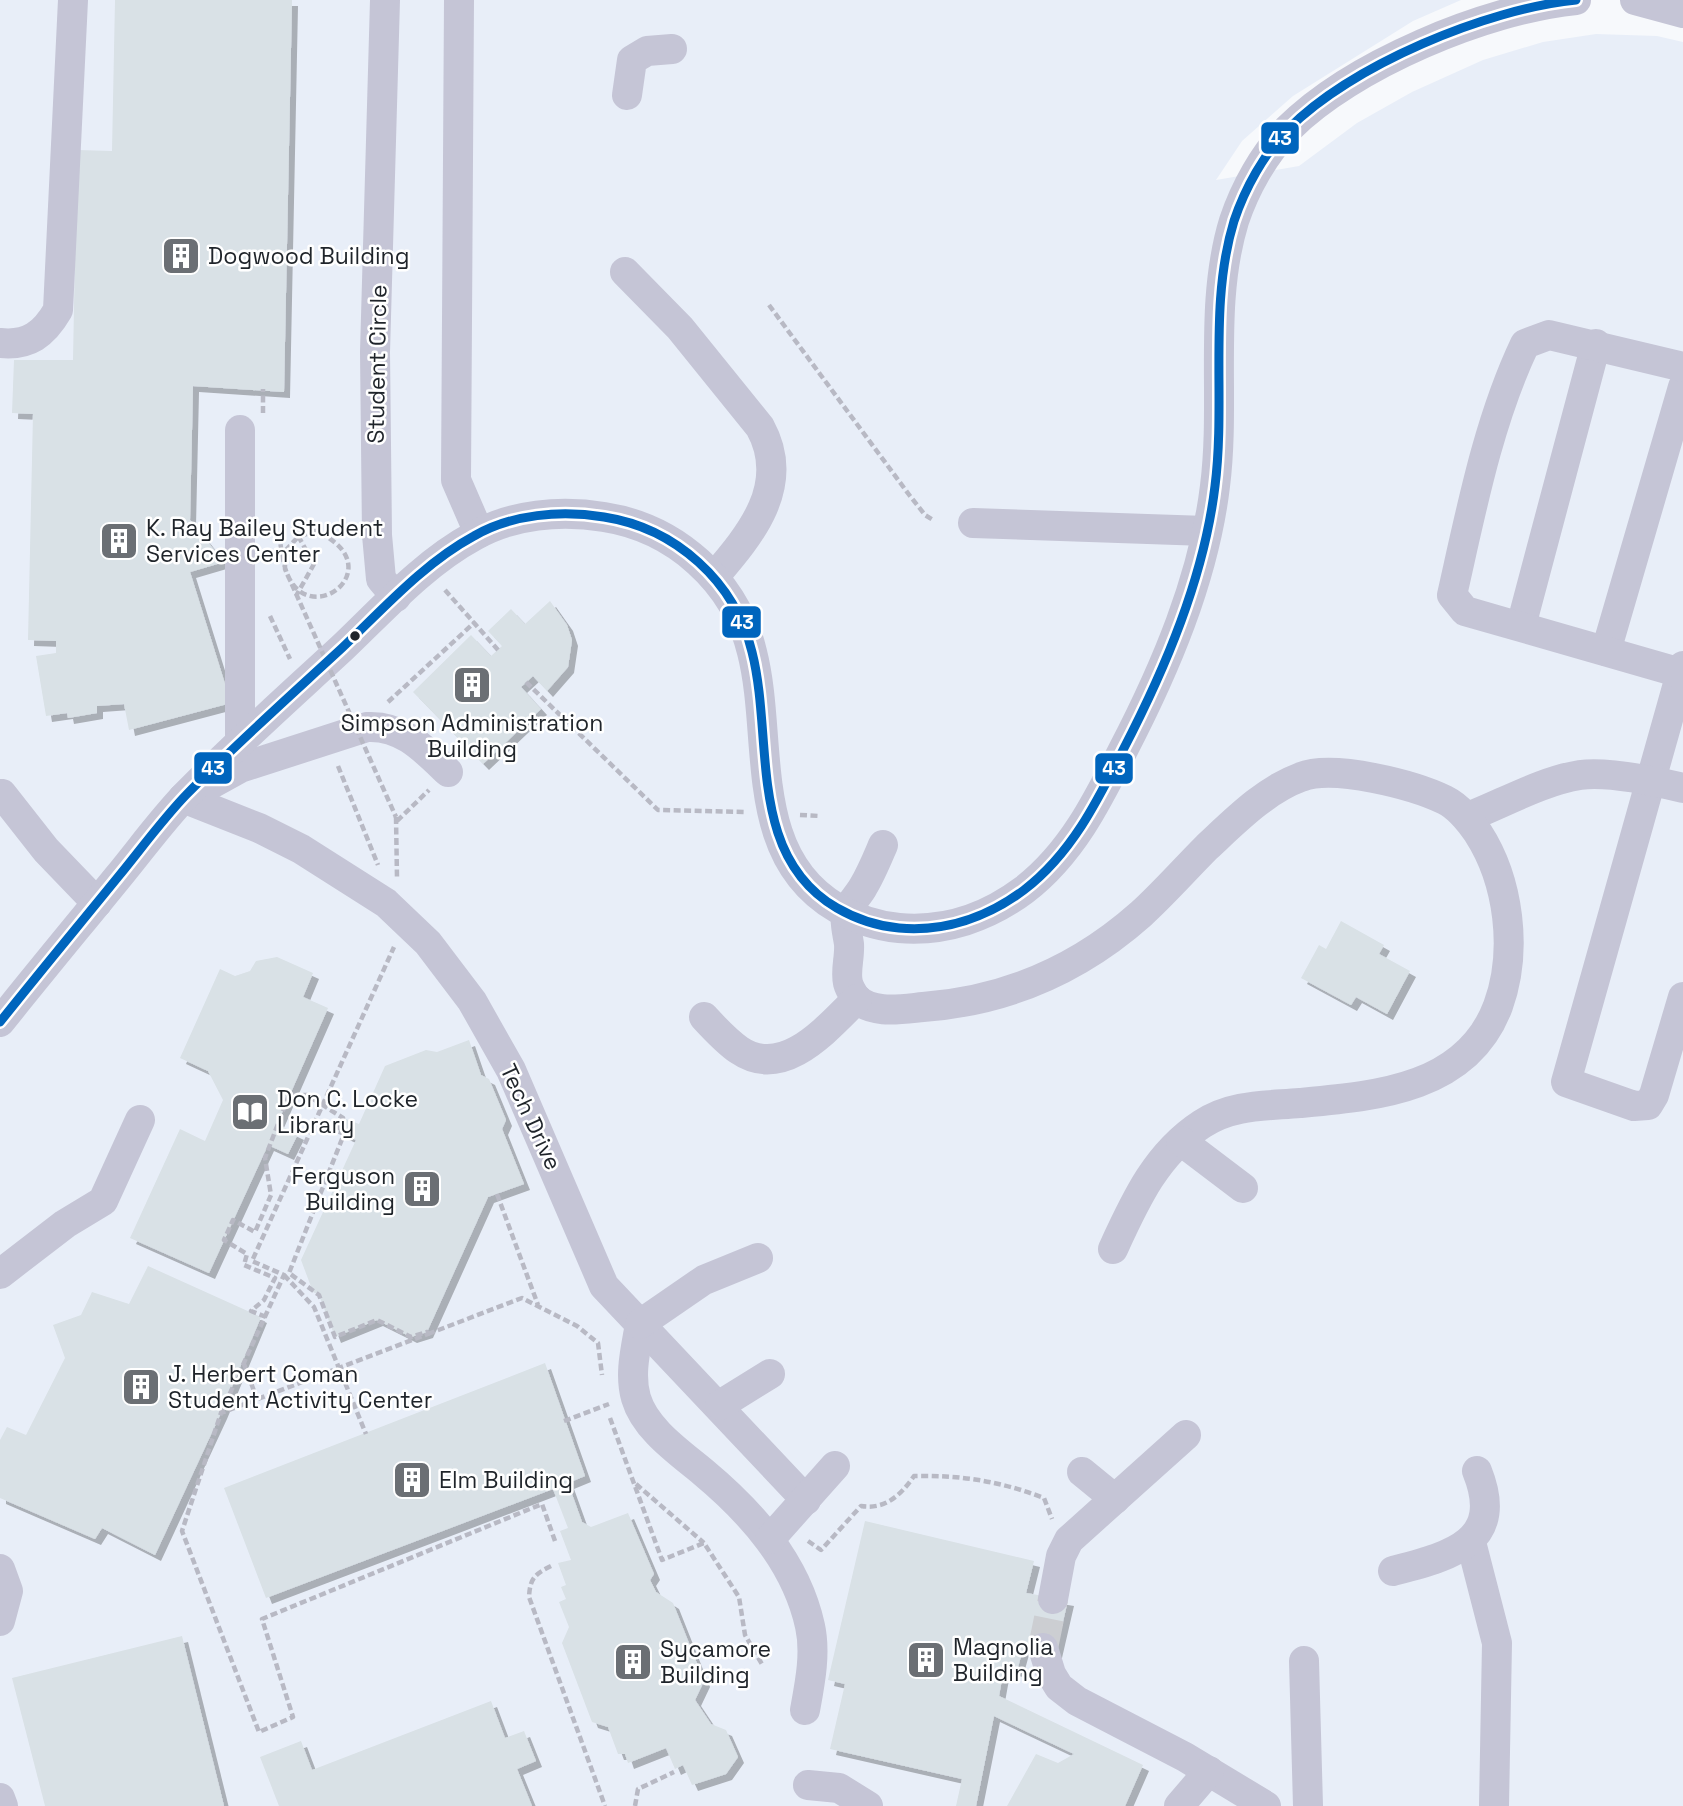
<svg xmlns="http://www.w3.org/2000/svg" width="1683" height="1806" viewBox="0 0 1683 1806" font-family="'Space Grotesk',sans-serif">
  <defs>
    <filter id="shadow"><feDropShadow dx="6" dy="6" stdDeviation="0" flood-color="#0004"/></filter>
  </defs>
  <rect width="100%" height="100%" fill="#f7f9fc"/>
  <!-- built -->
  <path fill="#e8eef8" d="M0,0H1461L1413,21L1293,96L1242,141L1216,180L1299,166L1357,123L1412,92L1483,60L1543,42L1596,34L1657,36L1683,42V1806H0Z"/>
  <!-- building -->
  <g fill="#d9e1e6" filter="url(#shadow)">
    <path d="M115,0H292L284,392L193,386L190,520L224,562L190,572L231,703L129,730L124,704L97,706V713L68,718L67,713L46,716L36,656L56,653V641L28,640L33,414L12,413L14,360H73L77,150L112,151Z"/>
    <path d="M550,601L567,625L572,640L568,667L547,691L533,676L521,687L541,709L483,764L413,692L471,635L491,656L502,646L488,631L511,609L525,624Z"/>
    <path d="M1341,921L1384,945L1379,954L1410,971L1387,1014L1356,997L1351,1005L1301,978L1319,945L1326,949Z"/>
    <path d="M277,957L313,973L303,997L328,1008L277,1124L298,1134L288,1154L268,1145L209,1273L130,1238L180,1129L205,1141L223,1100L208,1071L180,1058L220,969L235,976L250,971L256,961Z"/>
    <path d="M469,1040L481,1075L489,1079L506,1120L502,1129L524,1184L488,1197L427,1332L411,1337L377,1320L335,1337L319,1295L313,1292L301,1260L356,1140L337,1131L343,1118L359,1124L385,1066L426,1050L437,1052Z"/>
    <path d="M148,1266L261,1317L221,1413L155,1555L102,1528L95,1539L0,1498V1440L7,1427L26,1435L65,1358L53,1325L81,1315L92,1292L129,1304Z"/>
    <path d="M545,1363L585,1476L568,1483L582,1522L591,1527L628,1513L654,1574L650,1580L656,1592L673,1603L704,1681L695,1700L711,1724L726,1730L738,1757L726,1774L692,1785L683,1765L675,1769L666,1748L628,1763L625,1754H618L608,1727L592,1722L562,1643L569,1627L559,1602L566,1599L561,1587L566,1585L558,1563L571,1560L560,1531L568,1528L553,1489L266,1598L224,1488Z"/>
    <path d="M865,1521L1034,1561L1026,1593L1068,1600L1056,1652L1024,1645L1017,1671L1004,1668L999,1696L1143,1765L1125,1806H1007L1036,1754L1058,1763L1074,1754L994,1716L976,1806H956L962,1779L830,1749L845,1684L828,1680Z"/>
    <path d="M182,1636L224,1806H45L12,1678Z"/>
    <path d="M491,1701L505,1738L524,1731L536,1761L517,1769L532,1806H279L260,1757L301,1741L312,1770Z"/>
  </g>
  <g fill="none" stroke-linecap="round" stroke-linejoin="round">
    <!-- minor-tunnel -->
    <path stroke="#ccced2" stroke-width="30" stroke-dasharray="30 15" stroke-linecap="butt" d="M1043,1648L1053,1599"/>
    <!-- path -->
    <g stroke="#b8b9c4" stroke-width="4.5" stroke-dasharray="7 3.5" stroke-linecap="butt">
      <path d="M769,305L910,496L925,515L933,520"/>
      <path d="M263,413V389"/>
      <path d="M293,527L314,564L296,596"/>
      <path d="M445,590L498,650"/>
      <path d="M270,616L290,659"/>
      <path d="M526,682L658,810L746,812"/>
      <path d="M388,702L475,622"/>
      <path d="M338,766L378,865"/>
      <path d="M800,815L820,816"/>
      <path d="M396,817L397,878"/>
      <path d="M397,821L429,790"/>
      <path d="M497,1194L538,1305"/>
      <path d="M284,1275L314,1307L366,1434"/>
      <path d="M266,1317L251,1311L264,1300L275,1278L244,1265L247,1254L224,1240L233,1220L255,1232L271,1195L265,1158L289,1095H307L343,1118L337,1131L344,1134L289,1273L319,1295L335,1337L377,1320L411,1337L427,1332L428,1334L221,1413L182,1531L259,1732L293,1717L262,1619L542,1504L555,1541"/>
      <path d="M428,1334L522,1298L577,1326L598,1343L602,1375"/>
      <path d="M244,1364L257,1399"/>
      <path d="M221,1413L284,1275L252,1261L394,947"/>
      <path d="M610,1418L662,1560L704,1543L739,1597L745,1635L763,1666"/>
      <path d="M564,1421L609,1404"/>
      <path d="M636,1484L704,1543"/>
      <path d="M808,1541L821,1550L861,1506C885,1510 901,1495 914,1476C960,1475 1000,1481 1044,1498L1052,1519"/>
      <path d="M551,1566C535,1574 530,1578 529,1597L605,1806"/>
      <path d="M635,1806L638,1789L674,1772"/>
    </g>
    <!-- minor -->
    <g stroke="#c5c5d6" stroke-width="30">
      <path d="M385,0L375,352L377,535L381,579L396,597"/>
      <path d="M459,0L456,480L479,533"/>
      <path d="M1635,0L1683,13"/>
      <path d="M627,95L632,60L647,51L672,49"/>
      <path d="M625,272L680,328L760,427C792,485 751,534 714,577"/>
      <path d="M0,343C29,346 44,334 58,310L73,0"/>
      <path d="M240,430V744"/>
      <path d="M973,523L1206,531"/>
      <path d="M1521,626L1596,344"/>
      <path d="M1606,651L1683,387"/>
      <path d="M1683,666L1566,1082L1634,1106L1648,1105L1654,1095L1683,997"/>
      <path d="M1681,673L1465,611L1452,595C1471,511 1488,422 1525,344L1549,335L1683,367"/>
      <path d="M211,784L240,768L367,727C402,725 424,749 448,772"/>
      <path d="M2,794L46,850L97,903"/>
      <path d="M183,798L259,828L301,849L386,903L428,943L472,1001L511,1070L604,1286L806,1500"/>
      <path d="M1468,817C1504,803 1542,781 1580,775C1609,771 1654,781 1683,788"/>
      <path d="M883,845C877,859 871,874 863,887C859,895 848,905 846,913C844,922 848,936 849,944C850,957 845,971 848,983C849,987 853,994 855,997C871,1015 902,1009 923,1007C1006,1001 1078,970 1141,914C1164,893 1185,869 1207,847C1234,822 1265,790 1301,777C1334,764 1414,785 1445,800C1459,807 1469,820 1478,833C1509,881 1518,951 1498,1006C1467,1089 1377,1096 1300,1103C1266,1106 1232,1104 1202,1124C1156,1154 1135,1201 1113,1249"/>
      <path d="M704,1017C715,1029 726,1041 739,1050C784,1081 828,1027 857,999"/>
      <path d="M0,1022C39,973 79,925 118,877C141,849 162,820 186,795C236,744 290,696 342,648C383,609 424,563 474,536C512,514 561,510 604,517C675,528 735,581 752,652C774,738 746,855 837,908C856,919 877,926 899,928C945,932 988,917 1024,890C1071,854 1097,802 1123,750C1165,669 1204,578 1215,486C1226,399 1208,306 1234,221C1245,188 1264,154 1288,129C1352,65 1486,9 1576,0"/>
      <path d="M1181,1141L1243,1188"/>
      <path d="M0,1274L65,1224L103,1201L140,1120"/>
      <path d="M640,1324C636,1348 629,1374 636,1398C645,1429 679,1452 703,1472C751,1512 796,1562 810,1626C816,1653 810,1683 805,1710"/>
      <path d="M640,1324L704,1280L758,1258"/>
      <path d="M720,1405L770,1374"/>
      <path d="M1082,1472L1115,1499"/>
      <path d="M770,1539L835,1466"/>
      <path d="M1471,1542L1497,1643L1494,1806"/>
      <path d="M0,1569L8,1591L0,1621"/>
      <path d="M1393,1571C1450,1556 1506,1543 1477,1471"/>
      <path d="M1053,1599L1061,1556L1069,1540L1186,1435"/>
      <path d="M1043,1648L1051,1674L1059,1687L1077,1701L1185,1757L1266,1806"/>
      <path d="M1304,1661L1308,1806"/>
      <path d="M808,1785L839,1788L868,1806"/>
      <path d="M0,1798L3,1806"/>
      <path d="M1179,1806L1209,1771"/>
    </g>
    <!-- path-bridge -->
    <path stroke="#b8b9c4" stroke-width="4.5" stroke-dasharray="7 3.5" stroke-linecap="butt" d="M279,534C282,552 283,577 298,590C330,616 384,560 315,531L298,537L285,551V569L396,817"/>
    <defs>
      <path id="bus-1" d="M0,1022C39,973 79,925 118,877C141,849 162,820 186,795C236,744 290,696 342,648C383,609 424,563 474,536C512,514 561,510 604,517C675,528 735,581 752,652C774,738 746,855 837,908C856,919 877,926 899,928C945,932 988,917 1024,890C1071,854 1097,802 1123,750C1165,669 1204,578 1215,486C1226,399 1208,306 1234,221C1245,188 1264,154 1288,129C1352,65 1486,9 1576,0"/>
    </defs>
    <!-- bus-1 casing -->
    <use href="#bus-1" stroke="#fff" stroke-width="14"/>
    <!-- bus-1 -->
    <use href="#bus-1" stroke="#0065bd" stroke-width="9"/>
  </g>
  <!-- icons -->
  <defs>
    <symbol id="building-square" viewBox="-11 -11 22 22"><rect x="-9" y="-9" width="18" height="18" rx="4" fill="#6b6f74" stroke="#fff"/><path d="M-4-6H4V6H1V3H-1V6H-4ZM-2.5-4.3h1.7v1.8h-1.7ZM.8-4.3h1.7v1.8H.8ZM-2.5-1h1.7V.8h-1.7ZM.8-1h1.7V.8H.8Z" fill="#fff"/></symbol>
    <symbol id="library-square" viewBox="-11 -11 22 22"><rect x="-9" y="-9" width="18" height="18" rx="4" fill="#6b6f74" stroke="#fff"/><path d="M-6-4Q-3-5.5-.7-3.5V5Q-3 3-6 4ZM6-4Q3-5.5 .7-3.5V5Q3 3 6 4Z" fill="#fff"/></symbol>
  </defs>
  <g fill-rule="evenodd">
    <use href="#building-square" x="159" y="234" width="44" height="44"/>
    <use href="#building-square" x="97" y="519" width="44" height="44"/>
    <use href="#building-square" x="450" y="663" width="44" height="44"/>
    <use href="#library-square" x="228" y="1090" width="44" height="44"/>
    <use href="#building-square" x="400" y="1167" width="44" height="44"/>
    <use href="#building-square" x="119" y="1365" width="44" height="44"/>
    <use href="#building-square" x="390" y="1458" width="44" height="44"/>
    <use href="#building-square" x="904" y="1638" width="44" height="44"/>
    <use href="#building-square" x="611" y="1640" width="44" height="44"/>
  </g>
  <!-- markers -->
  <circle fill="#1f242a" stroke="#fff" stroke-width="2.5" cx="355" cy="636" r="6"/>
  <g text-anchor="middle" stroke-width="5" stroke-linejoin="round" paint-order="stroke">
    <!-- poi labels -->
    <g font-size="23" fill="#1f242a" stroke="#fff" text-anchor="start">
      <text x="208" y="264">Dogwood Building</text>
      <text x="146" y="536">K. Ray Bailey Student<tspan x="146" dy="26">Services Center</tspan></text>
      <text x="472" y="731" text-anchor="middle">Simpson Administration<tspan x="472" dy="26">Building</tspan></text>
      <text x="277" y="1107">Don C. Locke<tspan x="277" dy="26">Library</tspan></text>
      <text x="395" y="1184" text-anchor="end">Ferguson<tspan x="395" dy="26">Building</tspan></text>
      <text x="168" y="1382">J. Herbert Coman<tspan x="168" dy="26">Student Activity Center</tspan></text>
      <text x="439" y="1488">Elm Building</text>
      <text x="953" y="1655">Magnolia<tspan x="953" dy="26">Building</tspan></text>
      <text x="660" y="1657">Sycamore<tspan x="660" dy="26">Building</tspan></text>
    </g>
    <!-- street labels -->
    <g font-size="23" fill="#1f242a" stroke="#fff">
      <text transform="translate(377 364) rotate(-89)" y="8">Student Circle</text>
      <text transform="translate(531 1117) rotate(65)" y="8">Tech Drive</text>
    </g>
  </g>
  <g stroke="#fff" stroke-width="2.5">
    <rect x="1260" y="121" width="40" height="34" rx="7" fill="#0065bd"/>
    <rect x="721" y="605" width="41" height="34" rx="7" fill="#0065bd"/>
    <rect x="193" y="751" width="40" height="34" rx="7" fill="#0065bd"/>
    <rect x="1094" y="752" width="40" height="33" rx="7" fill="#0065bd"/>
  </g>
  <g font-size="19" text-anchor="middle" font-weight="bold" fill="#fff">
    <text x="1280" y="145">43</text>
    <text x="742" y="629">43</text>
    <text x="213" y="775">43</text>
    <text x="1114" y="775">43</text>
  </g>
</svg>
